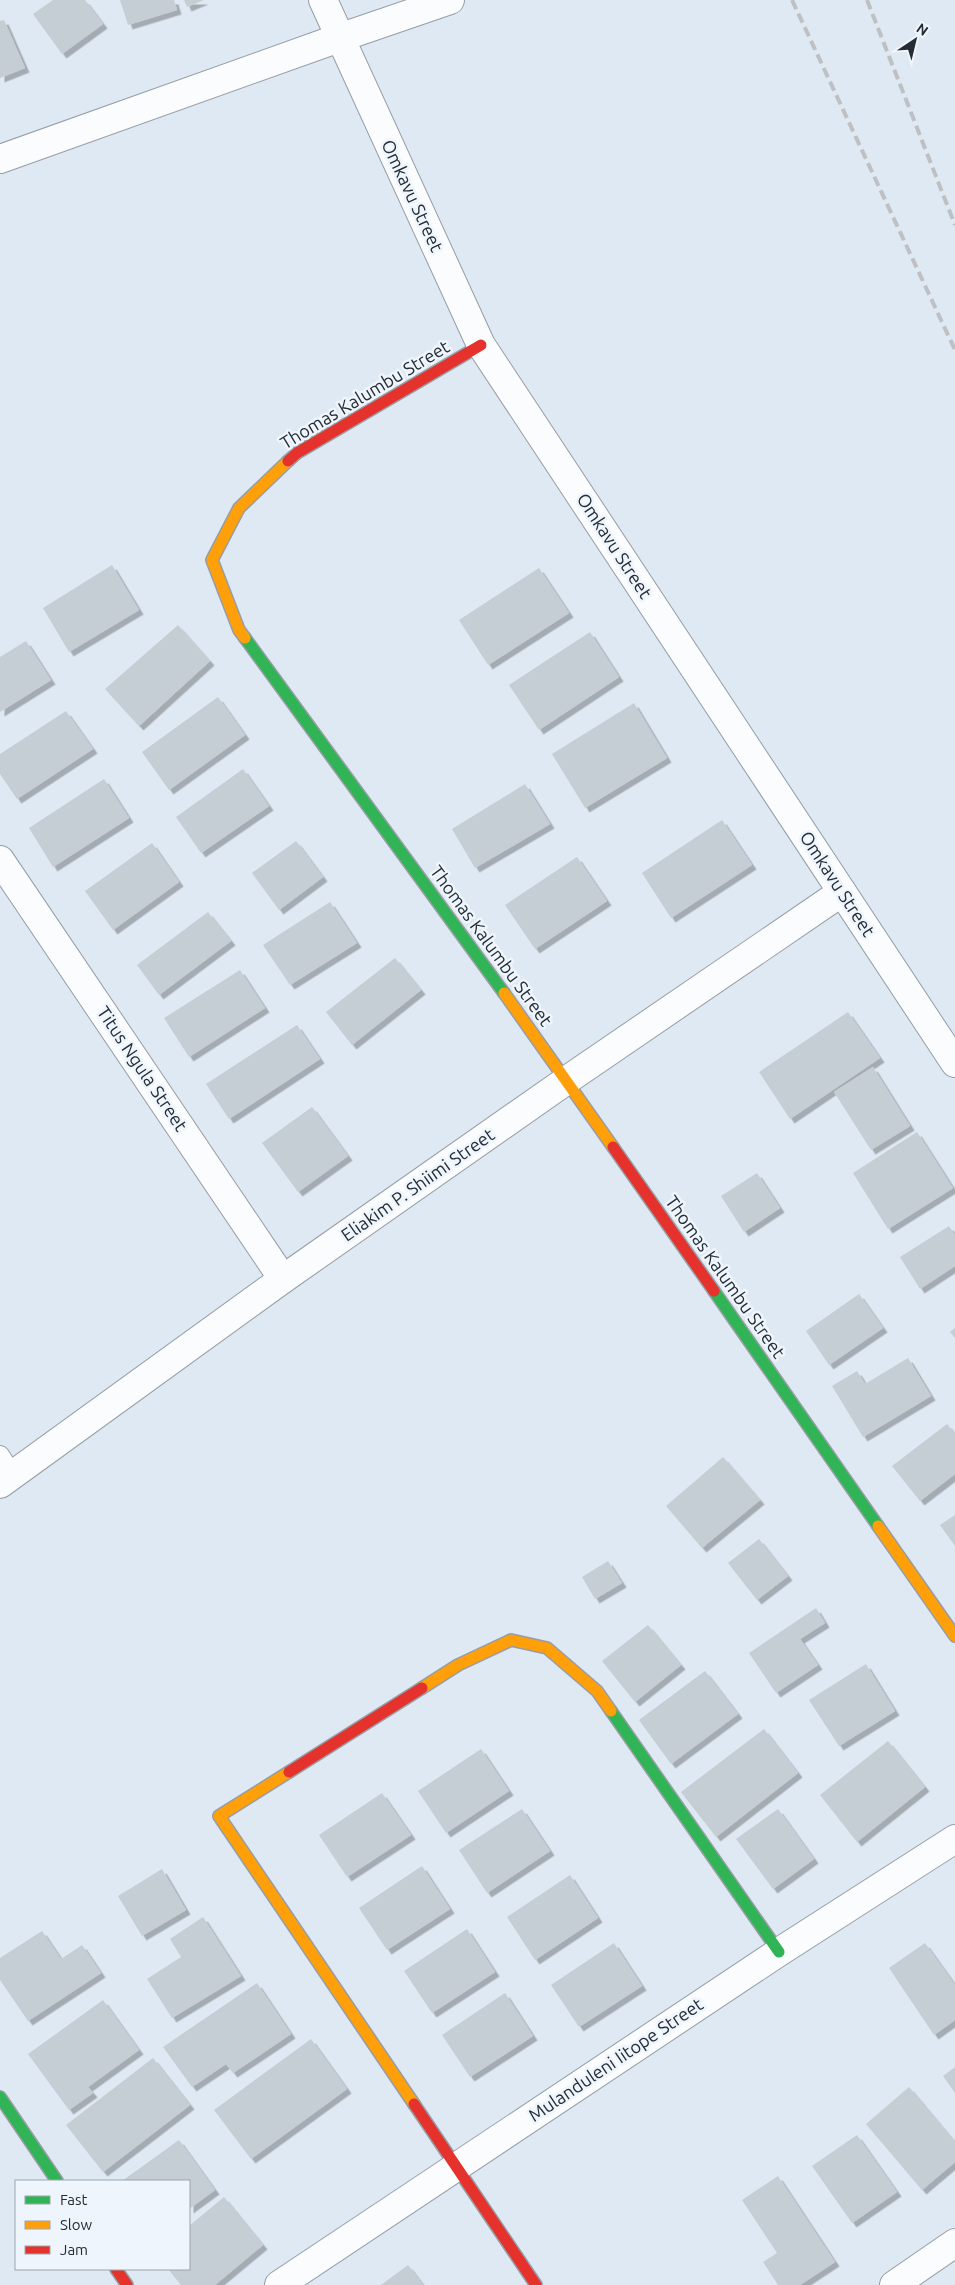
<svg xmlns="http://www.w3.org/2000/svg" width="955" height="2285" viewBox="0 0 955 2285" font-family="Ubuntu,sans-serif">
  <defs>
    <filter id="shadow"><feDropShadow dx="4.5" dy="4.5" stdDeviation="0" flood-color="#0004"/></filter>
  </defs>
  <rect width="100%" height="100%" fill="#dfe9f3"/>
  <!-- building -->
  <g fill="#c5cdd5" filter="url(#shadow)">
    <path d="M53,0H85L103,24L62,54L33,14Z"/>
    <path d="M120,0H174L177,10L128,25Z"/>
    <path d="M184,0H204L187,7Z"/>
    <path d="M4,20L25,68L0,78V21Z"/>
    <path d="M112,565L139,610L69,652L43,608Z"/>
    <path d="M539,568L569,613L488,665L459,620Z"/>
    <path d="M178,625L210,661L139,726L105,689Z"/>
    <path d="M590,632L619,677L539,730L509,685Z"/>
    <path d="M26,641L51,680L0,712V657Z"/>
    <path d="M218,697L245,735L169,790L142,752Z"/>
    <path d="M634,703L667,758L585,808L552,754Z"/>
    <path d="M66,711L93,749L17,799L0,774V754Z"/>
    <path d="M243,769L269,806L201,853L176,817Z"/>
    <path d="M104,779L129,818L53,867L29,828Z"/>
    <path d="M525,784L550,824L475,868L452,829Z"/>
    <path d="M722,820L752,865L671,918L642,873Z"/>
    <path d="M296,841L323,877L279,910L252,873Z"/>
    <path d="M152,843L179,882L113,930L85,891Z"/>
    <path d="M577,857L607,901L535,949L505,905Z"/>
    <path d="M330,902L357,943L290,985L263,945Z"/>
    <path d="M208,912L231,941L159,995L137,965Z"/>
    <path d="M395,958L421,990L352,1045L326,1012Z"/>
    <path d="M240,970L265,1008L189,1057L164,1018Z"/>
    <path d="M848,1012L880,1058L790,1119L759,1072Z"/>
    <path d="M297,1025L320,1059L229,1119L206,1084Z"/>
    <path d="M873,1067L910,1126L871,1150L834,1092Z"/>
    <path d="M312,1107L348,1156L298,1192L262,1143Z"/>
    <path d="M917,1132L953,1188L888,1229L853,1173Z"/>
    <path d="M757,1173L780,1208L744,1232L721,1196Z"/>
    <path d="M949,1226L955,1235V1266L920,1289L900,1257Z"/>
    <path d="M859,1294L883,1328L829,1365L806,1331Z"/>
    <path d="M955,1328V1338L950,1332Z"/>
    <path d="M908,1358L931,1396L863,1437L832,1386L857,1371L865,1384Z"/>
    <path d="M947,1424L955,1434V1474L920,1501L892,1466Z"/>
    <path d="M723,1457L760,1500L702,1548L666,1506Z"/>
    <path d="M955,1515V1546L940,1525Z"/>
    <path d="M759,1539L788,1576L757,1600L728,1563Z"/>
    <path d="M608,1561L622,1583L595,1599L582,1577Z"/>
    <path d="M816,1608L825,1623L800,1639L818,1665L776,1693L749,1653Z"/>
    <path d="M648,1625L681,1665L635,1702L602,1661Z"/>
    <path d="M866,1664L895,1711L839,1746L809,1700Z"/>
    <path d="M705,1671L738,1714L671,1764L639,1720Z"/>
    <path d="M764,1729L798,1773L716,1837L681,1792Z"/>
    <path d="M888,1741L925,1787L857,1842L820,1795Z"/>
    <path d="M481,1749L509,1791L446,1833L418,1791Z"/>
    <path d="M382,1793L411,1835L347,1877L319,1835Z"/>
    <path d="M522,1809L550,1851L487,1893L459,1850Z"/>
    <path d="M778,1809L814,1859L773,1889L736,1839Z"/>
    <path d="M422,1866L450,1909L387,1950L359,1908Z"/>
    <path d="M162,1869L186,1910L142,1936L118,1896Z"/>
    <path d="M570,1875L598,1918L535,1960L507,1917Z"/>
    <path d="M203,1917L241,1976L172,2018L147,1979L181,1957L170,1939Z"/>
    <path d="M467,1929L495,1972L432,2013L404,1971Z"/>
    <path d="M42,1931L61,1959L82,1945L101,1973L28,2021L0,1980V1958Z"/>
    <path d="M614,1943L642,1986L579,2027L551,1985Z"/>
    <path d="M925,1943L955,1985V2020L934,2035L889,1968Z"/>
    <path d="M257,1983L291,2034L233,2073L226,2064L192,2087L163,2047Z"/>
    <path d="M505,1993L533,2036L470,2077L442,2035Z"/>
    <path d="M103,2000L139,2050L88,2087L93,2093L69,2110L28,2054Z"/>
    <path d="M311,2039L347,2089L251,2159L214,2110Z"/>
    <path d="M153,2058L190,2105L103,2172L66,2125Z"/>
    <path d="M955,2067V2093L943,2076Z"/>
    <path d="M909,2087L955,2142V2162L922,2190L866,2124Z"/>
    <path d="M857,2135L897,2192L852,2223L812,2166Z"/>
    <path d="M179,2140L215,2190L189,2209V2181H122Z"/>
    <path d="M778,2176L835,2262L800,2285H778L763,2262L777,2253L742,2200Z"/>
    <path d="M224,2197L263,2245L215,2285H181L168,2269H189V2226Z"/>
    <path d="M408,2265L423,2285H381Z"/>
  </g>
  <g fill="none" stroke-linecap="round" stroke-linejoin="round">
    <defs>
      <path id="lane" d="M0,1455L13,1475"/>
      <g id="street">
        <path d="M323,0L481,345L955,1063"/>
        <path d="M0,159L339,38L450,0"/>
        <path d="M0,860L283,1279"/>
        <path d="M0,1484L283,1279L567,1080L842,892"/>
        <path d="M279,2285L779,1952L955,1839"/>
        <path d="M894,2285L955,2243"/>
      </g>
      <g id="fast">
        <path d="M245,638L504,993"/>
        <path d="M714,1291L878,1526"/>
        <path d="M611,1711L779,1952"/>
        <path d="M0,2097L57,2181"/>
      </g>
      <g id="slow">
        <path d="M245,638L239,630L212,560L239,508L288,461"/>
        <path d="M504,993L613,1147"/>
        <path d="M878,1526L955,1636"/>
        <path d="M422,1688L458,1665L511,1640L547,1648L597,1691L611,1711"/>
        <path d="M289,1772L219,1816L414,2104"/>
      </g>
      <g id="jam">
        <path d="M288,461L297,453L481,345"/>
        <path d="M613,1147L714,1291"/>
        <path d="M289,1772L422,1688"/>
        <path d="M414,2104L536,2285"/>
        <path d="M116,2269L127,2285"/>
      </g>
    </defs>
    <!-- lane casing -->
    <use href="#lane" stroke="#969da5" stroke-width="20"/>
    <!-- street casing -->
    <use href="#street" stroke="#969da5" stroke-width="30"/>
    <!-- fast casing -->
    <use href="#fast" stroke="#969da5" stroke-width="14"/>
    <!-- slow casing -->
    <use href="#slow" stroke="#969da5" stroke-width="14"/>
    <!-- jam casing -->
    <use href="#jam" stroke="#969da5" stroke-width="14"/>
    <!-- lane -->
    <use href="#lane" stroke="#fafcfd" stroke-width="18"/>
    <!-- street -->
    <use href="#street" stroke="#fafcfd" stroke-width="28"/>
    <!-- fast -->
    <use href="#fast" stroke="#30b455" stroke-width="11"/>
    <!-- slow -->
    <use href="#slow" stroke="#ff9f0a" stroke-width="11"/>
    <!-- jam -->
    <use href="#jam" stroke="#e5322d" stroke-width="11"/>
    <!-- rail -->
    <g stroke="#bec0c3" stroke-width="4" stroke-dasharray="10 5" stroke-linecap="butt">
      <path d="M792,0L955,350"/>
      <path d="M867,0L955,225"/>
    </g>
  </g>
  <g text-anchor="middle" stroke-width="5" stroke-linejoin="round" paint-order="stroke">
    <!-- street labels -->
    <g font-size="18" fill="#252c33" stroke="#eef5fc">
      <text transform="translate(412 196) rotate(65)" y="6">Omkavu Street</text>
      <text transform="translate(365 395) rotate(-31)" y="6">Thomas Kalumbu Street</text>
      <text transform="translate(614 546) rotate(57)" y="6">Omkavu Street</text>
      <text transform="translate(837 884) rotate(57)" y="6">Omkavu Street</text>
      <text transform="translate(491 946) rotate(54)" y="6">Thomas Kalumbu Street</text>
      <text transform="translate(142 1069) rotate(56)" y="6">Titus Ngula Street</text>
      <text transform="translate(418 1185) rotate(-35)" y="6">Eliakim P. Shiimi Street</text>
      <text transform="translate(725 1277) rotate(55)" y="6">Thomas Kalumbu Street</text>
      <text transform="translate(616 2060) rotate(-34)" y="6">Mulanduleni Iitope Street</text>
    </g>
  </g>
  <!-- legend -->
  <rect x="15" y="2180" width="175" height="90" fill="#eef5fc" stroke="#9ea5ac"/>
  <rect x="25" y="2196" width="25" height="8" fill="#30b455" stroke="#9ea5ac"/>
  <text x="60" y="2205" font-size="15" fill="#252c33">Fast</text>
  <rect x="25" y="2221" width="25" height="8" fill="#ff9f0a" stroke="#9ea5ac"/>
  <text x="60" y="2230" font-size="15" fill="#252c33">Slow</text>
  <rect x="25" y="2246" width="25" height="8" fill="#e5322d" stroke="#9ea5ac"/>
  <text x="60" y="2255" font-size="15" fill="#252c33">Jam</text>
  <!-- north arrow -->
  <g transform="translate(915 40) rotate(35)" stroke="#eef5fc" stroke-width="4" paint-order="stroke">
  <path d="M0-4L9 19L0 12L-9 19Z" fill="#252c33"/>
  <text y="-8" font-size="14" font-weight="bold" text-anchor="middle" fill="#252c33">N</text>
  </g>
</svg>
